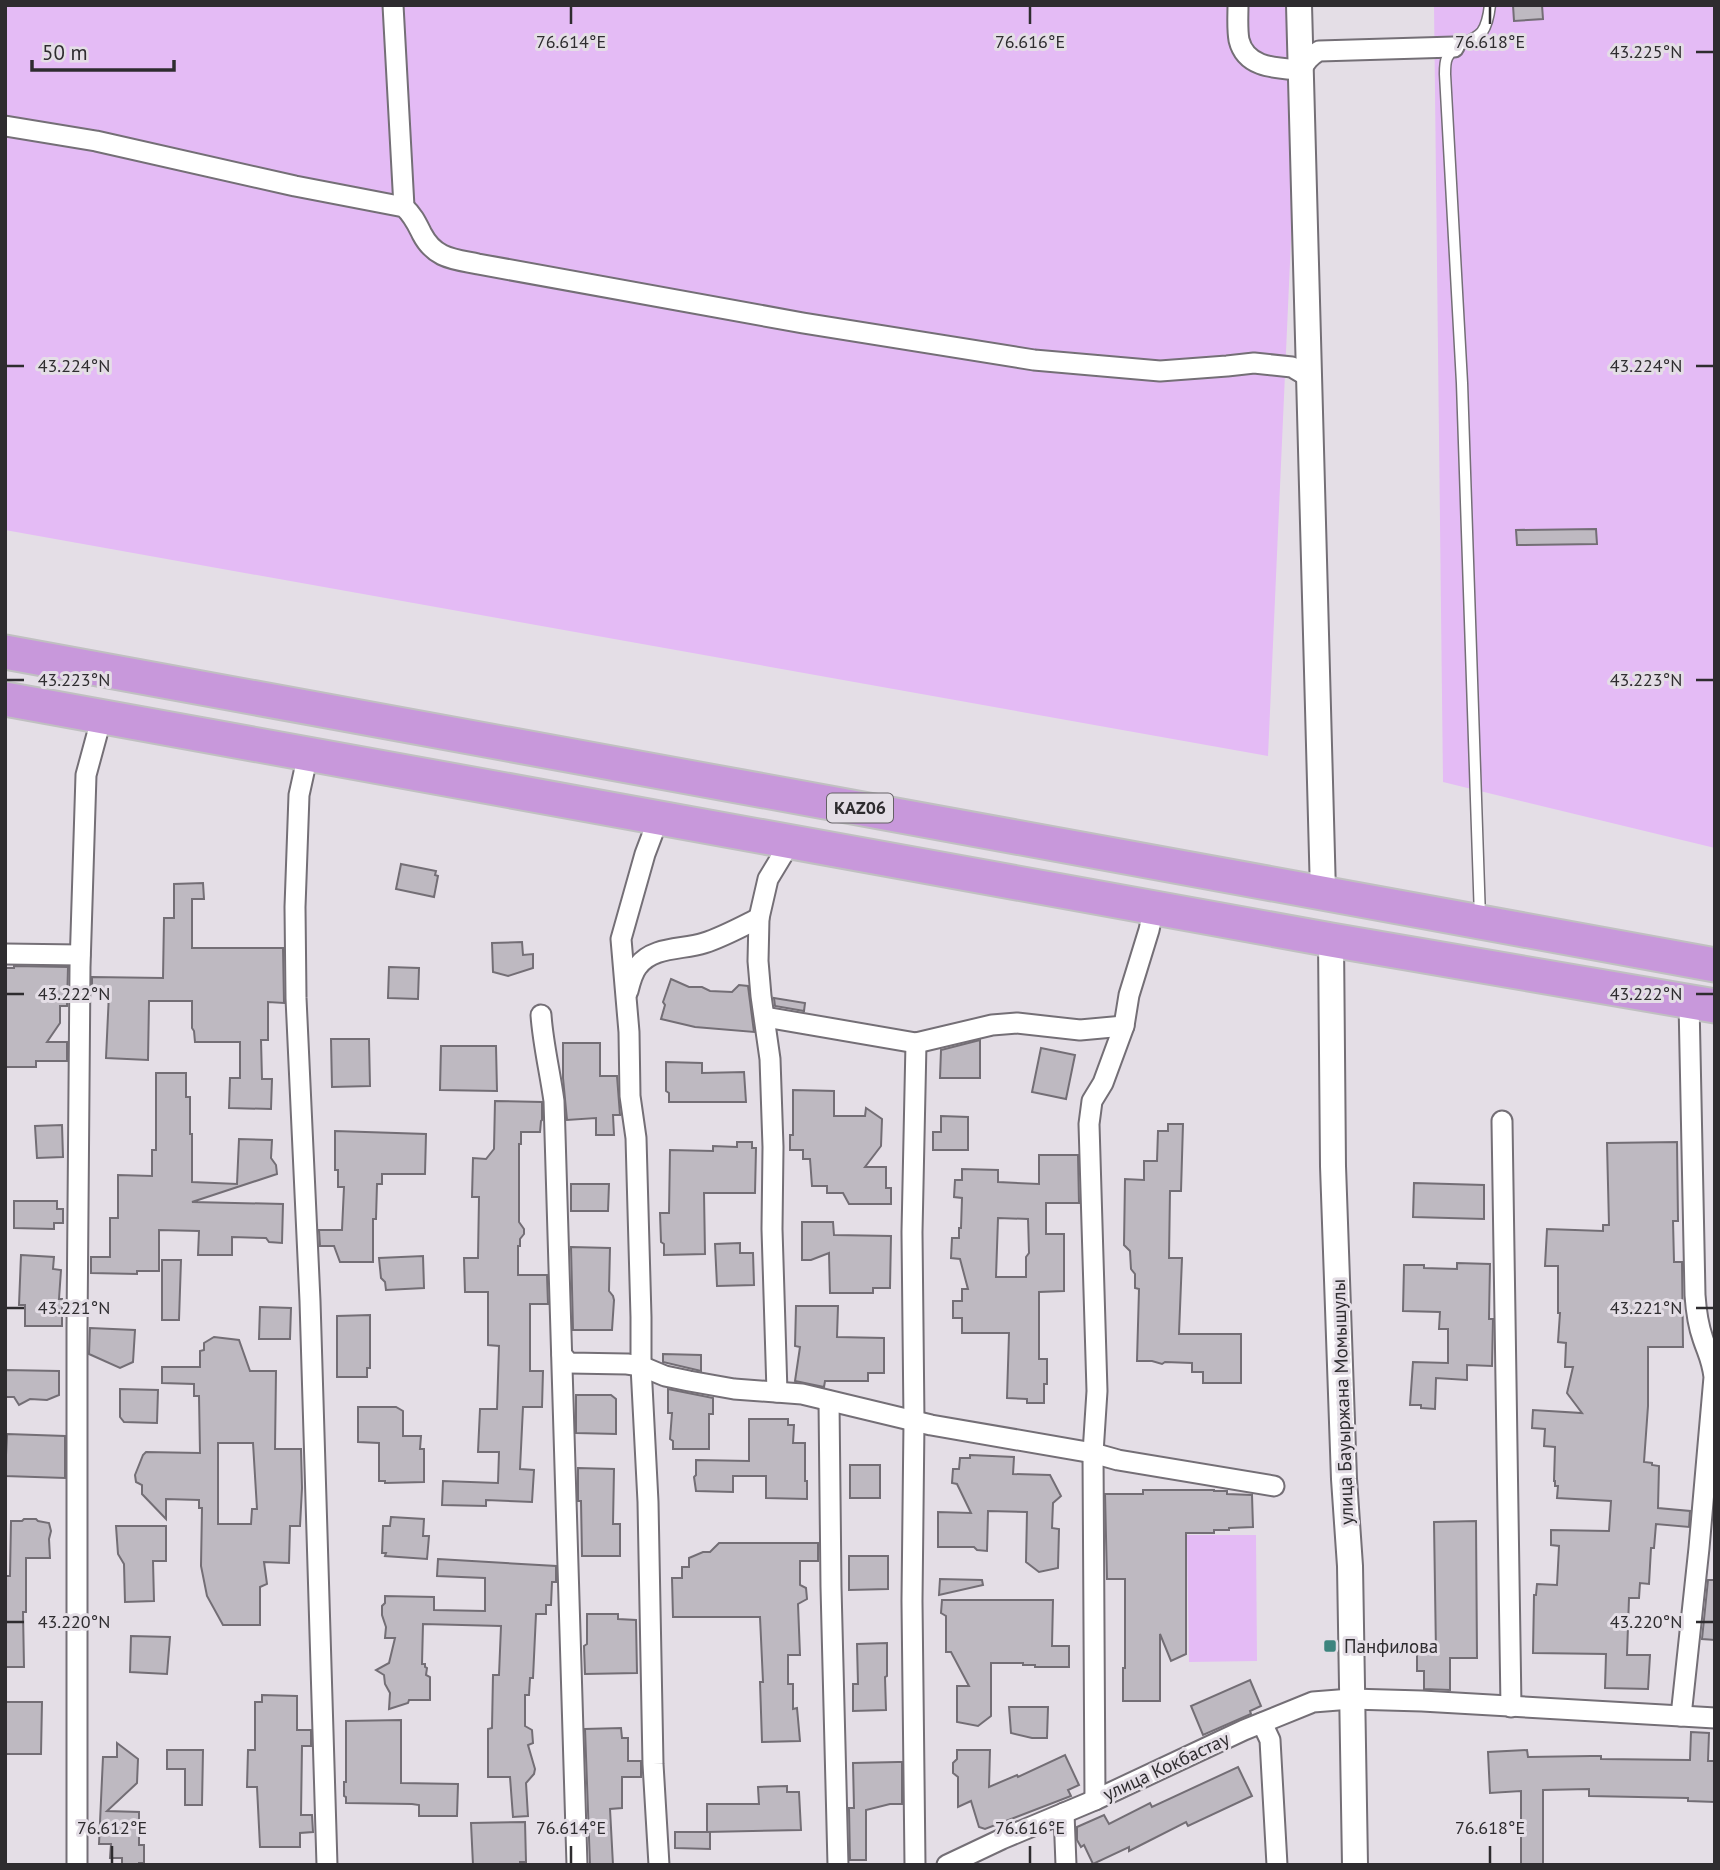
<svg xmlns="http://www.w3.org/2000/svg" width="1720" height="1870" viewBox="0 0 1720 1870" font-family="'PT Sans',sans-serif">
  <rect width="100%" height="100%" fill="#e4dee6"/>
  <!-- green -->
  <g fill="#e4bbf5">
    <path d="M5,5H1295L1299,60L1268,756L5,530Z"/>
    <path d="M1434,5H1715V848L1443,782Z"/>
    <path d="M1187,1535H1256L1257,1661L1189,1662Z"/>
  </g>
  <!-- building -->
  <g fill="#beb9c1" stroke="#736e75" stroke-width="2" fill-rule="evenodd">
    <path d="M1513,5H1542L1543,19L1514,21Z"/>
    <path d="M1596,529L1597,544L1517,545L1516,530Z"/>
    <path d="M401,864L436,871L435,875L438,876L434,897L396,889Z"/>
    <path d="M203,883L204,899H192V948H283L284,1003L268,1002V1040H261L262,1079H272L271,1109L229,1108L230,1078H240V1042H195L194,1031L192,1028V1001H149L148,1060L106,1058L109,993H92V977L163,978L164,918H174V884Z"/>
    <path d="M522,942L523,955L533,954V968L508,976L493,972L492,943Z"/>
    <path d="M14,966L68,967L67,1006H60V1023L47,1042H67V1061H36V1067H5V968H14Z"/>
    <path d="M389,967L419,968L418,999L388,998Z"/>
    <path d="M671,979L689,987H702L710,991L732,992L739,985L748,986L754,1032L695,1027L661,1019L665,1005L663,1002Z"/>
    <path d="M774,998L805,1003L804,1011L775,1006Z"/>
    <path d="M331,1039H369L370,1086L332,1087Z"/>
    <path d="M980,1040V1078H940L941,1050Z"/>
    <path d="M563,1043H600V1076H617L620,1115H613L614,1135H596V1118L567,1120L563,1078Z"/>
    <path d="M441,1046H496L497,1091L440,1090Z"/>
    <path d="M1041,1048L1075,1055L1066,1099L1032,1092Z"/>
    <path d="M666,1062L702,1063V1073L744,1072L746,1102H669V1093L666,1091Z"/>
    <path d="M156,1073H186V1097H190V1134H192V1182L237,1184L239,1139L272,1140L271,1158L276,1165L277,1174L192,1202L283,1204L282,1243L269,1242L266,1238L232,1237V1255H198L199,1231L159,1230V1271H137V1274L91,1273V1257H110V1218H118V1175L152,1176V1150H156Z"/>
    <path d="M793,1090L834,1091V1116H865L866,1108L882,1119L881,1146L865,1167H886V1188H891V1204H849L843,1193H827V1186H812L810,1159H803V1150H790V1135H793Z"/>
    <path d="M495,1101L542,1102V1120L541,1121L540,1132H521V1144H519V1222L524,1229V1234L520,1239V1246H518V1275H547L548,1304H530V1371H543L542,1407H523L520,1469L534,1470L532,1502L486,1500V1506L442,1505L443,1481L498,1483L499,1452H478L480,1409H497L499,1346L488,1345V1292H465L464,1258H478L479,1197H472L473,1158L486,1159L494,1149Z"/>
    <path d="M941,1116L968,1117V1150H933V1132H941Z"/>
    <path d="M1168,1124H1183L1181,1191H1170L1169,1258H1182L1179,1334H1241V1383H1203V1372H1192V1363L1165,1362L1162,1364L1152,1361H1137L1139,1289L1135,1288V1274L1131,1269L1130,1251L1124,1245L1125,1179L1144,1180V1161H1157L1158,1131H1168Z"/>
    <path d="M62,1125L63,1157L37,1158L35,1126Z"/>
    <path d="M335,1131L426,1134L425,1174H382V1184H377L376,1219H373V1262H340L334,1246H320L319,1230H342L344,1187H338V1170H335Z"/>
    <path d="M737,1142H752V1148H756L755,1193H704L705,1254L664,1255V1244L661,1242L660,1213H669L670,1150L713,1151V1146L737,1147Z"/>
    <path d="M1677,1142L1678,1221H1673L1674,1262H1682L1683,1347H1648V1406L1644,1462L1652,1463V1465L1659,1466L1658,1508L1690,1511L1689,1527L1656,1524L1654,1548H1651L1649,1584L1640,1583L1639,1598H1629L1627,1655H1650L1648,1689L1605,1688L1606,1654L1533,1653L1534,1595H1536L1537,1584L1557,1585L1559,1546L1551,1545V1530L1609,1531L1611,1501L1557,1498L1558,1486H1555V1481H1554L1555,1447L1544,1446L1545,1429L1532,1428L1533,1410L1582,1413L1567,1393L1573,1367H1565L1566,1343L1558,1342L1560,1313H1558V1266H1545L1547,1229L1603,1231V1225H1609L1607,1143Z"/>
    <path d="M1039,1155H1078L1079,1203H1046V1234H1064V1291L1039,1292V1359H1047V1384H1044V1403H1027V1399L1007,1398L1009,1333H962V1318H953V1301H962V1289H968L960,1259L951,1258L952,1238H959V1228H961L962,1198L954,1197L955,1180H962V1169L998,1170V1182L1039,1184ZM998,1218L1028,1219L1029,1253L1026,1257V1277H996Z"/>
    <path d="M1414,1183L1484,1185V1219L1413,1217Z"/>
    <path d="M571,1184H609L608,1211H571Z"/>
    <path d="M14,1201H57V1209H63V1223H54V1229L14,1228Z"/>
    <path d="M802,1222H833L834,1235L891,1236L890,1288H873V1293H830L829,1253L811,1260H802Z"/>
    <path d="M740,1243V1253H753L754,1285L717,1286L715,1244Z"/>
    <path d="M571,1247L610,1248L609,1291L613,1296L614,1300L612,1330H573Z"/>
    <path d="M21,1255L54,1257L53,1269L61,1270L59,1299H62V1326H25V1305H19Z"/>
    <path d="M423,1256L424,1288L386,1290L385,1282L381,1278L379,1258Z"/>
    <path d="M162,1260H181L179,1320H162Z"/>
    <path d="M1457,1263L1490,1264L1489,1319H1493L1492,1366L1467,1365V1380L1436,1378L1435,1409L1421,1408V1405H1410L1413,1362L1448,1363V1329H1439L1440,1312L1403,1311L1404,1265H1424V1268L1457,1269Z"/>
    <path d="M796,1306H838L837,1337L884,1338V1373H868V1381H825L824,1387L795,1381L800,1347L795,1346Z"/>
    <path d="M260,1307L291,1308L290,1339H259Z"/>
    <path d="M370,1315V1368H367V1377H337V1316Z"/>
    <path d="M90,1328L135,1330L133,1362L120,1368L89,1354Z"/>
    <path d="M214,1337L239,1340L250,1371H276L275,1449H301L302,1488L300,1526H290L289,1563L264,1562L267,1584L260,1587V1625H223L207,1596L201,1566L202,1508H199V1500L166,1499V1519L142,1494V1485L136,1482L135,1475L143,1455L146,1452L200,1453L199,1396H194V1384L162,1383V1367H200V1351L204,1350V1343ZM218,1443H253L257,1509H252L251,1524H218Z"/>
    <path d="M663,1354L701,1355V1371L663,1362Z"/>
    <path d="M5,1370L59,1371V1395L47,1400L30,1399L19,1405L14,1397H5Z"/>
    <path d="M120,1389L158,1390L157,1423L124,1422L120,1417Z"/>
    <path d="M668,1389L713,1398V1414H709V1449H673V1441L670,1439L672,1413H668Z"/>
    <path d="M576,1395H611L616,1399V1434L576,1433Z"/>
    <path d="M358,1407H396L403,1411V1436H421L420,1449H424V1482L385,1483V1481H379V1443L358,1442Z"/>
    <path d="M749,1419H788V1425H794L793,1443H805V1481H807V1499L766,1498V1476H733V1492L696,1491L694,1477L696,1475V1460L749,1461Z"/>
    <path d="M7,1434L65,1436V1478L5,1476Z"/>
    <path d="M970,1455L1014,1457L1013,1474L1050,1475L1061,1496L1053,1503L1052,1528L1059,1529L1058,1568L1039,1572L1026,1562L1027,1512L988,1511L987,1551L977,1550L974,1547H938V1512L971,1513L957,1484L952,1483L953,1469H959L960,1458H970Z"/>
    <rect x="850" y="1465" width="30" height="33"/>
    <path d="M578,1468L614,1469L613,1524H620V1556H582L581,1501H578Z"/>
    <path d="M1143,1490H1214V1491H1227V1494L1252,1495L1253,1527L1229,1528V1530H1214V1533H1186V1654L1171,1661L1160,1634V1701H1123V1668H1125V1579H1107L1105,1494H1143Z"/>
    <path d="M391,1517L424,1519L423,1536H429L427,1559L385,1556L386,1553H382L383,1526H390Z"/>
    <path d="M24,1519H36L38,1521L49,1523L51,1531L49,1539L50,1558H26V1612H23L24,1667H5V1576H10L11,1521H22Z"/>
    <path d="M1476,1521L1477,1658H1450V1690L1424,1689V1671H1417V1653H1436L1434,1522Z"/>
    <path d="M116,1526H166V1561H153L154,1601L125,1602L124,1564L118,1554Z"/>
    <path d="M719,1543H818V1561H800V1585L806,1588L807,1599L798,1604L800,1655H788V1684H793V1709L797,1708L800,1741L762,1742L760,1682H763L760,1617H673L672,1578H682V1567H689V1558L703,1552H710Z"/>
    <path d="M849,1556H888V1589L849,1590Z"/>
    <path d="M438,1559L556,1566V1582H552L551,1605H546V1614H536L533,1678H530L529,1695H525V1726L532,1730L533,1743L528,1745L535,1769L534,1774L526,1783L528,1816L513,1817L510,1777H488V1729L492,1728L493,1675H499L501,1626L423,1624L422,1664H425V1667L427,1668L426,1675L430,1677V1700H409L408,1703L389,1709L390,1693L385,1684L384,1675L376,1670L389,1663L395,1638H385L386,1627L382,1615V1606L385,1603V1596L434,1597V1610L485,1611V1578L437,1576Z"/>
    <path d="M940,1579L982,1580L983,1585L939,1595Z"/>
    <path d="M1708,1580H1715V1640L1702,1639Z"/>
    <path d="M942,1600H1053L1052,1646H1069V1667H1035V1665H1023V1663H991V1716L978,1726L957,1722V1686H969L951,1652H946V1616L941,1613Z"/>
    <path d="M587,1614H618V1619L636,1620L637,1673L585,1674L584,1646L587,1644Z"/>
    <path d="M131,1636L170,1637L167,1674L130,1672Z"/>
    <path d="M887,1643V1676L885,1677L886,1710L853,1711V1684H858L857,1644Z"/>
    <path d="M1250,1680L1261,1706L1250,1711L1251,1714L1203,1735L1191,1706Z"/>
    <path d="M262,1695L297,1696V1730H311V1746H302L301,1815H312L313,1832L300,1833V1847H260L257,1787H247L248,1750H255V1702H262Z"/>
    <path d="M5,1702H42L41,1754H5Z"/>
    <path d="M1009,1707H1048L1047,1738H1032L1011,1733Z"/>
    <path d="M401,1720V1783L458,1784L457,1816H419V1805L412,1804L346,1803V1797L344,1796V1782H346V1721Z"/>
    <path d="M621,1728L622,1738H628V1761H641V1777H622V1808L610,1809L613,1865H590L585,1729Z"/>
    <path d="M1691,1732L1709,1733L1708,1761H1715V1802L1688,1801V1798L1589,1796V1789L1543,1790V1865H1521V1791L1490,1793L1488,1752L1527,1750L1528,1757L1591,1756H1601V1759L1690,1760Z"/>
    <path d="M117,1743L138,1759L137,1783L107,1811L139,1812V1845H144V1863H139V1865H122V1858H110L111,1844H99L103,1757H117Z"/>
    <path d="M167,1750H203L202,1805H185V1769H167Z"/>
    <path d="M957,1750H990L989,1787L1017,1775L1018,1777L1065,1755L1079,1785L1068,1790L1071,1796L985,1829L979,1827L971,1801L958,1807V1777L953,1773V1763L957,1759Z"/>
    <path d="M898,1762H902V1804H890L866,1810V1860H850L849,1808H854L853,1763Z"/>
    <path d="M1238,1767L1252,1796L1188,1826L1186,1822L1129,1851V1847L1093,1864L1084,1845L1081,1847L1077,1840V1827L1104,1815L1109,1824L1150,1803L1152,1807Z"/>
    <path d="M787,1786V1792H799L801,1830L707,1832V1804H759L758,1787Z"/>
    <path d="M525,1822L526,1862H520V1864L473,1865L471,1823Z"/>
    <path d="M675,1832H710V1849L675,1848Z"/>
  </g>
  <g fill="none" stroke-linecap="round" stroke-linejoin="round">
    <defs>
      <path id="service" d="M1480,918L1462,383L1445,74C1445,69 1445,62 1447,58C1453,42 1472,44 1482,32C1487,25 1489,14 1490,5"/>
      <g id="minor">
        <path d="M393,5L404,207"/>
        <path d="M1238,5C1238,16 1237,29 1239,40C1246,69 1278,68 1301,70C1306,61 1310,56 1319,51L1454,47"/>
        <path d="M5,126L96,141L295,186L404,207C413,215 417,224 422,234C435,259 454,259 478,264L803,323L1034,360L1160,371L1227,366L1254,363L1292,367L1309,377"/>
        <path d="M308,754L299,795L295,907L296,998L310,1301L327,1865"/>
        <path d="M659,817L645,854L621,939L629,1032L630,1096L636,1138L641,1317V1366L648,1502L653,1764L659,1865"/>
        <path d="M759,918L758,961L761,996L770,1059L773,1147L772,1229L777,1392"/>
        <path d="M5,954L80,955"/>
        <path d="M628,991C630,983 633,972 638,966C653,946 683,950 704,943C723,937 741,927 759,918L768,879L791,841"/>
        <path d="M541,1015C543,1044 550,1072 554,1101L577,1865"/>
        <path d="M765,1017L916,1043L992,1025L1017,1023L1080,1030L1124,1026"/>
        <path d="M1502,1121L1511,1707"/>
        <path d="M562,1355L569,1363L627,1364L641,1366L665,1376L689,1381L734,1389L802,1394L931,1425L1093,1453L1118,1460L1274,1486"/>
        <path d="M829,1401L831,1587L838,1865"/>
        <path d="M1681,1716L1715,1718"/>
        <path d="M1262,1723L1270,1740L1277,1865"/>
        <path d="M1095,1800L1093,1453L1097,1391L1089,1124L1092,1101L1103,1083L1124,1026L1129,995L1149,930L1154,907"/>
        <path d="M1064,1813L1066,1865"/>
        <path d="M77,1865V1329L80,967L86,775L102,716"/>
        <path d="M915,1865L912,1601L914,1421L912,1232L916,1043"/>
        <path d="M947,1865L1002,1839L1095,1800L1244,1730L1313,1702L1351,1699L1422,1701L1681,1716L1699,1548L1714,1377C1712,1360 1708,1354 1703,1339C1698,1325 1696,1310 1695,1295L1689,1002"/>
      </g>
      <g id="tertiary">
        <path d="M1299,5L1323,893"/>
        <path d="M1331,940L1333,1166L1344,1479L1350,1566L1355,1865"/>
      </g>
      <g id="trunk">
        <path d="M5,652L1715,965"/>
        <path d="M5,699L1331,940L1715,1006"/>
      </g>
    </defs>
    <!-- service casing -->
    <use href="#service" stroke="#746f76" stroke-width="13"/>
    <!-- minor casing -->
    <use href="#minor" stroke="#746f76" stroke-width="23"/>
    <!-- tertiary casing -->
    <use href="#tertiary" stroke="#746f76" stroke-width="28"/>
    <!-- trunk casing -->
    <use href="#trunk" stroke="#c0c0c1" stroke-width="37"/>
    <!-- service -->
    <use href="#service" stroke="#fff" stroke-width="10"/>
    <!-- minor -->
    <use href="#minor" stroke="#fff" stroke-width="19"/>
    <!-- tertiary -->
    <use href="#tertiary" stroke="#fff" stroke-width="24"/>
    <!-- trunk -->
    <use href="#trunk" stroke="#c898db" stroke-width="33"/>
  </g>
  <!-- ticks -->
  <path fill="none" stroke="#2e2c2f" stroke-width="2.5" d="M571,7V24M1030,7V24M1490,7V24M1696,52H1713M7,366H24M1696,366H1713M7,680H24M1696,680H1713M7,994H24M1696,994H1713M7,1308H24M1696,1308H1713M7,1622H24M1696,1622H1713M112,1846V1863M571,1846V1863M1030,1846V1863M1490,1846V1863"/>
  <!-- markers -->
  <rect fill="#3d847e" stroke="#e4dee6" stroke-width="2.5" x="1323" y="1639" width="14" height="14" rx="3.5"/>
  <g text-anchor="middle" stroke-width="6" stroke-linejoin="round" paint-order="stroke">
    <!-- shield labels -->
    <rect fill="#e4dee6" stroke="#656166" stroke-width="2" x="827" y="793.5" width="66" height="29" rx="5"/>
    <g font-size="18" font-weight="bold" fill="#2e2c2f">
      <text x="860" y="814">KАZ06</text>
    </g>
    <!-- street labels -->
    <g font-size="19" fill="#2e2c2f" stroke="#e4dee6">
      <text transform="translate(1342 1402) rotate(-92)" y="7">улица Бауыржана Момышулы</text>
      <text transform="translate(1166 1766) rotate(-25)" y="7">улица Кокбастау</text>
    </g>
    <!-- poi labels -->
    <g font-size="19" fill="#2e2c2f" stroke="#e4dee6" text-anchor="start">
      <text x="1344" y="1653">Панфилова</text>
    </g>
  </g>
  <g font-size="18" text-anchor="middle" fill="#2e2c2f" stroke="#e4dee6" stroke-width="6" stroke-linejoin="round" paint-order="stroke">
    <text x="571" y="48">76.614°E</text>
    <text x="1030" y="48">76.616°E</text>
    <text x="1490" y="48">76.618°E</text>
    <text x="1646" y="58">43.225°N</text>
    <text x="74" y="372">43.224°N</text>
    <text x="1646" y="372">43.224°N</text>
    <text x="74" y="686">43.223°N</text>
    <text x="1646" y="686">43.223°N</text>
    <text x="74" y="1000">43.222°N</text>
    <text x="1646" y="1000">43.222°N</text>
    <text x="74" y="1314">43.221°N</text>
    <text x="1646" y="1314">43.221°N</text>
    <text x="74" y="1628">43.220°N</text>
    <text x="1646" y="1628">43.220°N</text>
    <text x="112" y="1834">76.612°E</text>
    <text x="571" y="1834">76.614°E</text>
    <text x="1030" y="1834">76.616°E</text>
    <text x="1490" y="1834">76.618°E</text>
  </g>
  <!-- border -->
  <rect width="1720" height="1870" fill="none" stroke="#2e2c2f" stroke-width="14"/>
  <!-- scale -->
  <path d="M32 60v10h142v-10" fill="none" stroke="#2e2c2f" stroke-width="3.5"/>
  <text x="42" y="60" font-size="21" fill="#2e2c2f" stroke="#e4dee6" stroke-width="5" paint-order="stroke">50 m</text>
</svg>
